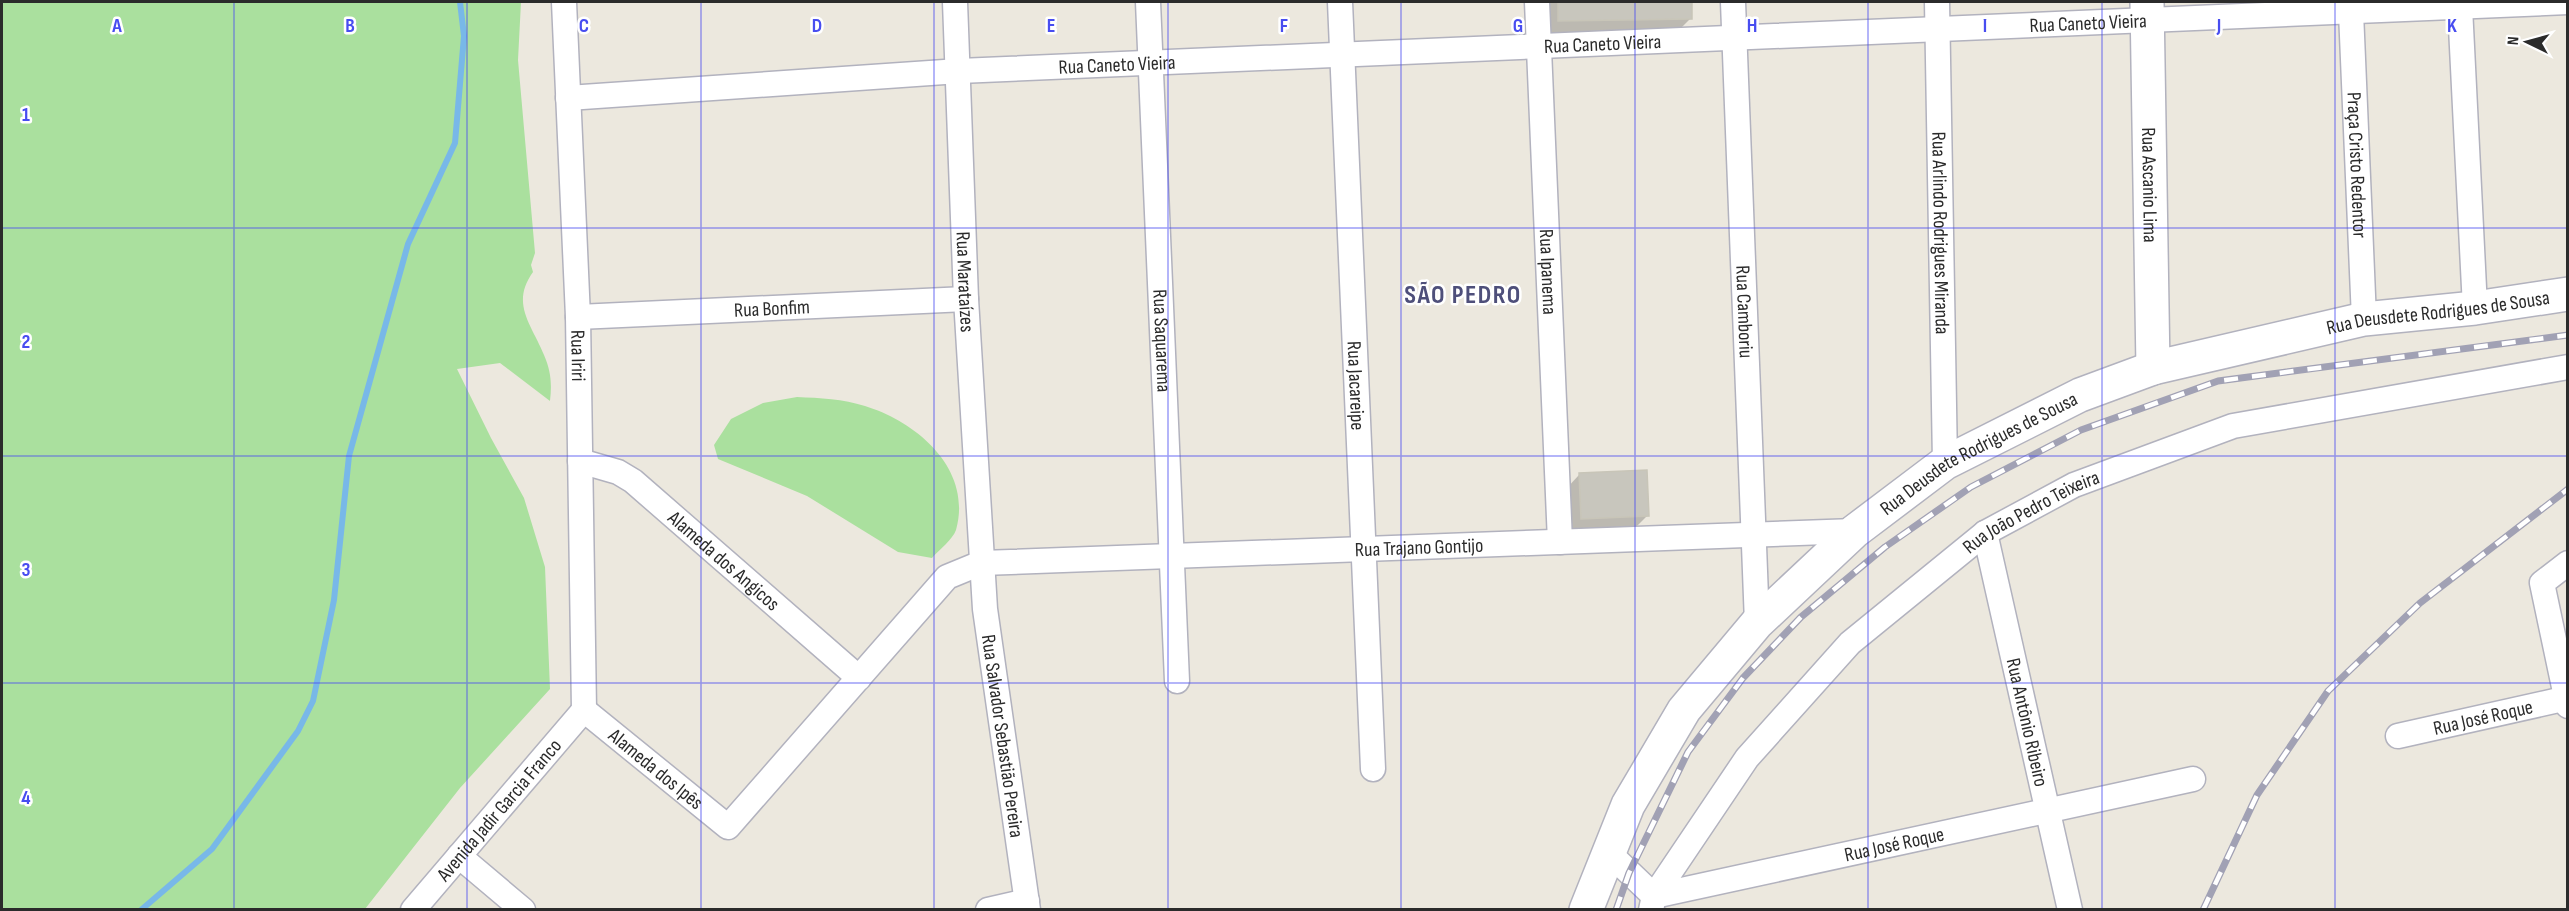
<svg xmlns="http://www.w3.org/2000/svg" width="2569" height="911" viewBox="0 0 2569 911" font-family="'Sofia Sans Condensed',sans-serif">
  <rect width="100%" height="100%" fill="#ece8de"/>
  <!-- green -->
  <g fill="#aae09e">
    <path d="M2,2H521L518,60L535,253L531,265L533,272C510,304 532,325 544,355C551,371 552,384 550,401L500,363L457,369L491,438L524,498L545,567L550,689L460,788L365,909H2Z"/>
    <path d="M797,397C820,398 843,399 865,406C917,422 973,469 956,530C953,539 939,550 932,558L898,552L807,496L718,459L714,445L731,419L763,403Z"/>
  </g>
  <!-- shadow -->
  <g fill="#0003">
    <path d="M1538,2H1690V19L1671,38L1539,40Z"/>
    <path d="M1579,475L1648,515L1633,530L1566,533L1565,490Z"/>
  </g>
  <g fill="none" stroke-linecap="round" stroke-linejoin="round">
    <!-- stream -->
    <path stroke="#78b8e8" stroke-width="6" d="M141,910L212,849L298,731L313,701L334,600L349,456L408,244L455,143L464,36L460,2"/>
  </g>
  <!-- building -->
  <g fill="#c8c6bd" stroke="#c8c5b8" stroke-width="1.5">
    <path d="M1558,2H1692V19L1558,21Z"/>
    <path d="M1647,470L1649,516L1581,519L1579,473Z"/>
  </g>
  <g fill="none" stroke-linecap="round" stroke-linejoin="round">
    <defs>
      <g id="street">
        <path id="s1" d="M564,2L578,317L584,710"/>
        <path id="s2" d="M955,2L966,299L985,609L1028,910"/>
        <path id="s3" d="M1148,2L1177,681"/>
        <path id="s4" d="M1340,2L1373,769"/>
        <path id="s5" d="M1537,2L1560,542"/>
        <path id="s6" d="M1733,2L1757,623"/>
        <path id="s7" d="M1937,2L1945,463"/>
        <path d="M2460,7L2475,308"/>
        <path id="s8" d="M2351,12L2364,319"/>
        <path id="s9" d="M568,98L959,71L2568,2"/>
        <path id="s10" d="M578,317L966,299"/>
        <path id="s11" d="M580,461L618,472L633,481L859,678"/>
        <path id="s12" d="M1985,533L2070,910"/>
        <path d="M2568,563L2542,583L2568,706"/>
        <path id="s13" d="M584,710L728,827L947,577L981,563L1855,531"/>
        <path id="s14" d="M2398,736L2568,698"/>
        <path id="s15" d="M1609,853L1654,896L2193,779"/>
        <path d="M459,856L523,910"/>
        <path id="s16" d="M413,910L584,710"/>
        <path d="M988,910L1027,901"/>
        <path id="s17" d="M1651,910L1654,896L1747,758L1850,643L1985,533L2074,485L2233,426L2568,367"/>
      </g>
      <g id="secondary">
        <path id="s18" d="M2147,2L2153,368"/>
        <path id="s19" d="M1586,910L1628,805L1684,710L1757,623L1855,531L1945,463L2080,395L2153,368L2364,319L2475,308L2568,294"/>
      </g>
    </defs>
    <!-- street casing -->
    <use href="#street" stroke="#b2b2be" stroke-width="27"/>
    <!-- secondary casing -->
    <use href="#secondary" stroke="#b2b2be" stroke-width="36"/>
    <!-- street -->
    <use href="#street" stroke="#fff" stroke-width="24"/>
    <!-- secondary -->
    <use href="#secondary" stroke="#fff" stroke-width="33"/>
    <defs>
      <g id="rail">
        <path d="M1616,910L1629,873L1688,752L1743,678L1801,617L1885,547L1971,487L2081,430L2218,381L2568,335"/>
        <path d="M2203,910L2257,795L2328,691L2420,603L2568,489"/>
      </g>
    </defs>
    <!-- rail casing -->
    <use href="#rail" stroke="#a1a1b4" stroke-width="7"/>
    <!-- rail -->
    <use href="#rail" stroke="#fff" stroke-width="4.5" stroke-dasharray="14" stroke-linecap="butt"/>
  </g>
  <!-- grid -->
  <path fill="none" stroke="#484df0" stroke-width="1.5" stroke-opacity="0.55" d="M234,2V910M467,2V910M701,2V910M934,2V910M1168,2V910M1401,2V910M1635,2V910M1868,2V910M2102,2V910M2335,2V910M2,228H2568M2,456H2568M2,683H2568"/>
  <g text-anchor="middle" stroke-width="5" stroke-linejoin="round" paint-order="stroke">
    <!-- street labels -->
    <g font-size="20" fill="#2b2b2b" stroke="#fff">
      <text dy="7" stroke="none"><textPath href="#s9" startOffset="1522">Rua Caneto Vieira</textPath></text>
      <text dy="7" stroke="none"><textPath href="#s9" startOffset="1036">Rua Caneto Vieira</textPath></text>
      <text dy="7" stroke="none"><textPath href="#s9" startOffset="550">Rua Caneto Vieira</textPath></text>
      <text dy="7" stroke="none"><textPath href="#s8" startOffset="153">Praça Cristo Redentor</textPath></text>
      <text dy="7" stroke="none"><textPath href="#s18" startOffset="183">Rua Ascanio Lima</textPath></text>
      <text dy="7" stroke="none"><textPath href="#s7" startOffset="231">Rua Arlindo Rodrigues Miranda</textPath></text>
      <text dy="7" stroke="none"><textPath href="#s5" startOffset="270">Rua Ipanema</textPath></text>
      <text dy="7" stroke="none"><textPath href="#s2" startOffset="280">Rua Marataízes</textPath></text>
      <text dy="7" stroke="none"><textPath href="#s10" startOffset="194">Rua Bonfim</textPath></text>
      <text dy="7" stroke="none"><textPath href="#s6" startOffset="310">Rua Camboriu</textPath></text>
      <text dy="7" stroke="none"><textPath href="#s19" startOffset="1104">Rua Deusdete Rodrigues de Sousa</textPath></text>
      <text dy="7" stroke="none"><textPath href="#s3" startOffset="339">Rua Saquarema</textPath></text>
      <text dy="7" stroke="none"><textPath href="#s1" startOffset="354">Rua Iriri</textPath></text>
      <text dy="7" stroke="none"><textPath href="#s4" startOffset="384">Rua Jacareipe</textPath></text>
      <text dy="7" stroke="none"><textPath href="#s19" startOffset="618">Rua Deusdete Rodrigues de Sousa</textPath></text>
      <text dy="7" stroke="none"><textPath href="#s17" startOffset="560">Rua João Pedro Teixeira</textPath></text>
      <text dy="7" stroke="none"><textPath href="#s13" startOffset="993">Rua Trajano Gontijo</textPath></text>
      <text dy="7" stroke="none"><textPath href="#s11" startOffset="178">Alameda dos Angicos</textPath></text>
      <text dy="7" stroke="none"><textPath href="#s14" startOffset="87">Rua José Roque</textPath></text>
      <text dy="7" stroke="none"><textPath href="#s12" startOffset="194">Rua Antônio Ribeiro</textPath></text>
      <text dy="7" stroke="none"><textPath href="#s2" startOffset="736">Rua Salvador Sebastião Pereira</textPath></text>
      <text dy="7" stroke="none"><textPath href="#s13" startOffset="93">Alameda dos Ipês</textPath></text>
      <text dy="7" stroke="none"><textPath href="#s16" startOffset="132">Avenida Jadir Garcia Franco</textPath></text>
      <text dy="7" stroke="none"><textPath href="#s15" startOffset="308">Rua José Roque</textPath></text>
    </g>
    <!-- district labels -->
    <g font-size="26" font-weight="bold" letter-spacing="1.5" fill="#4e4f7a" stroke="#fff">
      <text x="1463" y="303">SÃO PEDRO</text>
    </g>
  </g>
  <g font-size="20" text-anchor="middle" font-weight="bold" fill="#484df0" stroke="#fff" stroke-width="5" stroke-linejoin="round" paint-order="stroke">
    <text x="117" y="32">A</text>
    <text x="350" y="32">B</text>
    <text x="584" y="32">C</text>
    <text x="817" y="32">D</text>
    <text x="1051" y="32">E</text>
    <text x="1284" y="32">F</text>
    <text x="1518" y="32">G</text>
    <text x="1752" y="32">H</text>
    <text x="1985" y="32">I</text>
    <text x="2219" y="32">J</text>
    <text x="2452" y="32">K</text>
    <text x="26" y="121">1</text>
    <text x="26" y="348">2</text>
    <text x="26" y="576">3</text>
    <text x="26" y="804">4</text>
  </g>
  <!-- border -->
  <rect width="2569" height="911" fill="none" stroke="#2b2b2b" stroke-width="6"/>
  <!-- north arrow -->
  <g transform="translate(2527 42) rotate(275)" stroke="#ffffff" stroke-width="4.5" paint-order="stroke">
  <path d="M0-4.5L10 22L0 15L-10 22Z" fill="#2b2b2b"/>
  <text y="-9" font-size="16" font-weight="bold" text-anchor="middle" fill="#2b2b2b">N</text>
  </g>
</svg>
